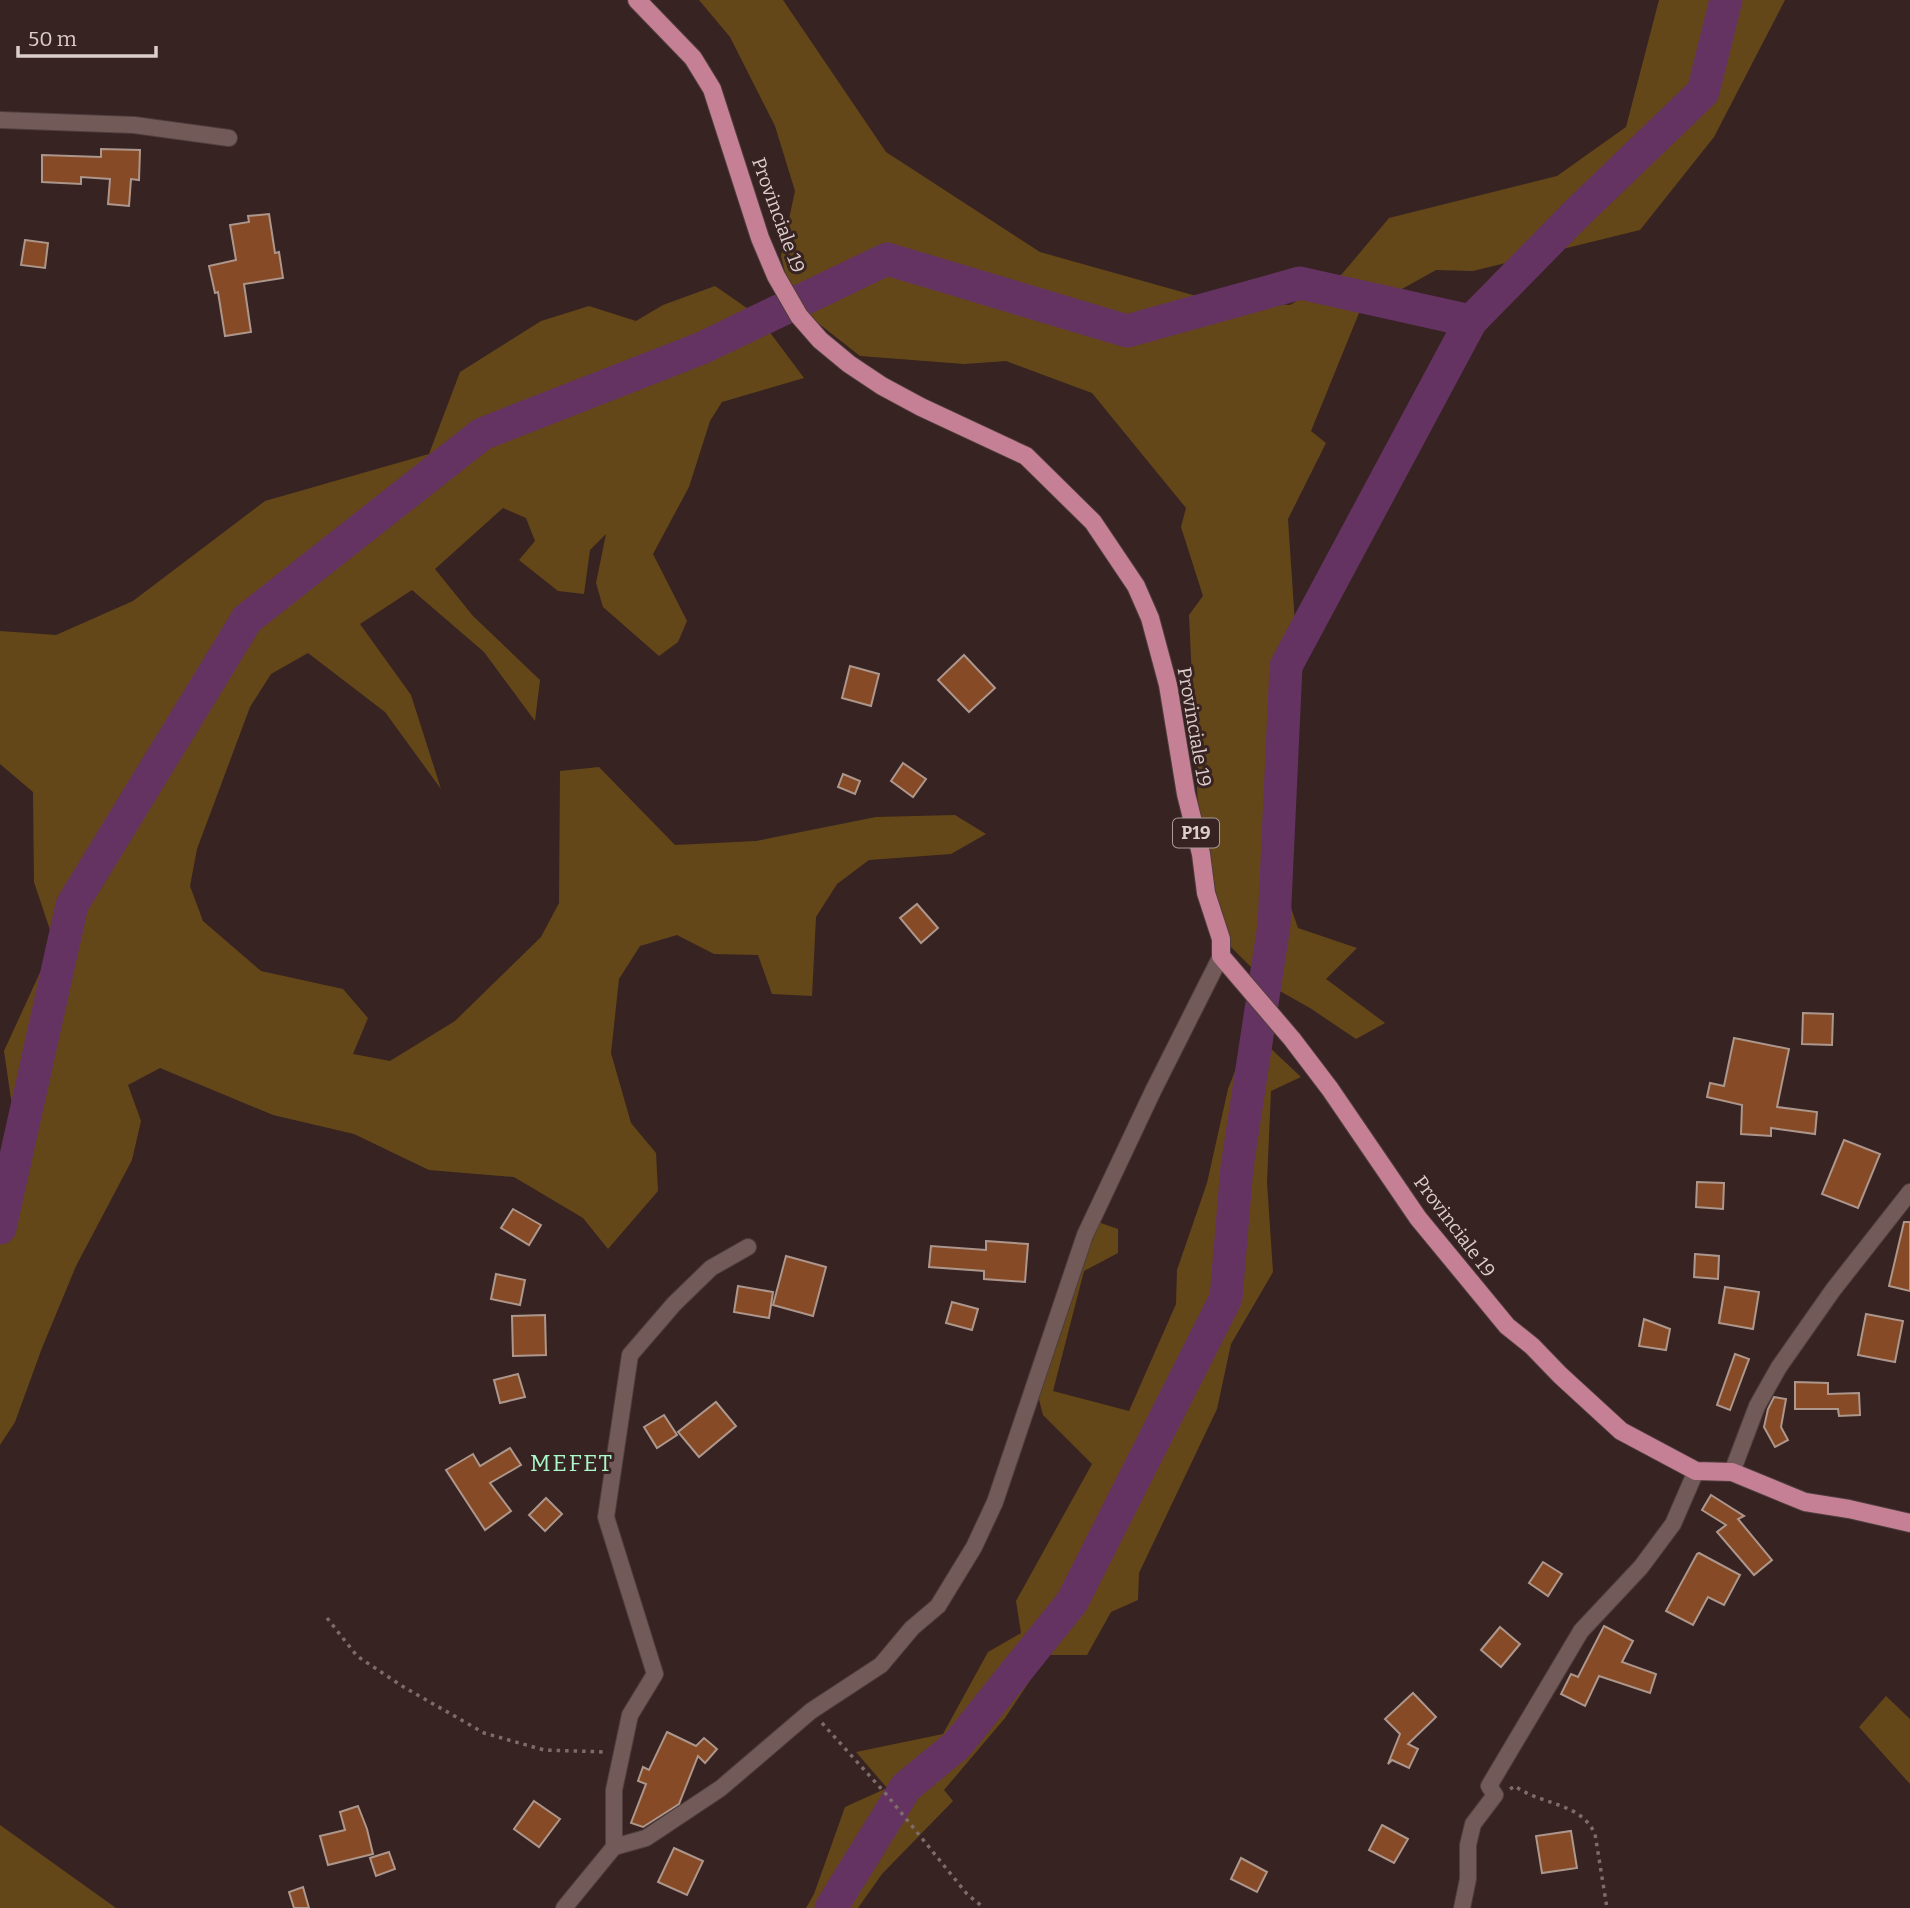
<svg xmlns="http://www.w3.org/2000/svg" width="1910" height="1908" viewBox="0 0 1910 1908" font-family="Bitter,serif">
  <rect width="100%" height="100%" fill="#372322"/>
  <!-- green -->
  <g fill="#644718">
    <path d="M699,0H783L886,152L1040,252L1207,299L1290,305L1342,274L1389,218L1557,176L1626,127L1659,0H1785L1714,137L1640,230L1473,271L1436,270L1359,313L1311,431L1326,443L1288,519L1297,654L1265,833L1298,928L1357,948L1326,979L1385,1023L1356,1039L1310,1008L1269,985L1213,929L1198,808L1189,615L1203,596L1181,527L1186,508L1092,393L1006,361L964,364L860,356L809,316L789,288L781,256L795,191L775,126L730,37Z"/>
    <path d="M715,286L757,315L804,378L722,402L710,421L689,487L653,554L687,621L678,642L659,656L603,607L596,583L606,534L590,550L584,594L558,591L519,560L535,541L526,518L503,508L435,569L473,616L540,680L535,721L484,652L412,590L360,624L411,695L441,789L385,712L308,653L271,674L250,707L197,849L190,886L203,921L261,971L343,989L368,1018L353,1054L390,1061L455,1021L541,937L559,903L560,771L599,767L675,845L756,841L876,817L955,815L986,834L951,854L869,860L837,884L816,917L812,996L772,994L758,955L714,954L677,935L640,946L619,979L611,1053L631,1123L656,1153L658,1191L608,1249L583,1218L514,1177L429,1170L354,1134L273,1115L160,1068L128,1085L141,1121L132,1160L76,1266L42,1348L15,1422L0,1445V1168L17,1140L4,1051L54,942L34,882L33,792L0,764V631L56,635L133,601L265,501L429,454L460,372L541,321L589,306L636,321L663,305Z"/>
    <path d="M1251,1030L1301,1077L1271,1091L1267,1182L1273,1272L1231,1344L1217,1409L1139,1573L1138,1600L1111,1612L1087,1655H1047L1005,1718L944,1790L953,1801L882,1874L858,1908H806L814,1894L845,1807L887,1788L856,1752L943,1734L988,1652L1021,1633L1016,1601L1092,1464L1043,1415L1033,1376L1098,1222L1118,1229V1253L1084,1271L1053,1391L1129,1411L1176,1304L1177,1270L1207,1183L1228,1089Z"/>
    <path d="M1886,1696L1910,1719V1784L1859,1727Z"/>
    <path d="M0,1825L116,1908H0Z"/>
  </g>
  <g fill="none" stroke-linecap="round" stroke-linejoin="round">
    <!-- river -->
    <g stroke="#643362" stroke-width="33">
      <path d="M0,1228L72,905L247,619L482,434L702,348L887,259L1127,331L1300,283L1471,321"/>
      <path d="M831,1908L906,1787L957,1745L1072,1602L1226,1298L1237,1167L1274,925L1286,666L1471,321L1573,217L1703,92L1726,0"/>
    </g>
  </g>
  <!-- building -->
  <g fill="#864a26" stroke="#ad968b" stroke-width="2">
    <path d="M101,149L140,150L139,180L131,179L129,206L108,204L110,179L81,177V184L42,182V155L101,157Z"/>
    <path d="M269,214L275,253L279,252L283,278L244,284L251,332L225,336L218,292L215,293L209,266L236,260L230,225L249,222L248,216Z"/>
    <path d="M25,240L48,243L45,268L21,265Z"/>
    <path d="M964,655L995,688L969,712L938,680Z"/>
    <path d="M850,666L879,674L871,706L842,698Z"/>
    <path d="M903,763L926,779L913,797L891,781Z"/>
    <path d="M843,774L860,781L855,794L838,787Z"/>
    <path d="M917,904L938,928L921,943L900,918Z"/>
    <path d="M1803,1013L1833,1014L1832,1045L1802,1044Z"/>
    <path d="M1734,1038L1789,1049L1777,1107L1817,1112L1815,1134L1771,1128V1136L1741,1134L1742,1105L1707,1097L1710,1083L1724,1086Z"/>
    <path d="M1844,1140L1880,1154L1858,1208L1822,1194Z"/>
    <path d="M1697,1182L1724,1183L1723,1209L1696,1207Z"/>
    <path d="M513,1209L541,1225L529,1245L501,1228Z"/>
    <path d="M1904,1222H1910V1291L1889,1286Z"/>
    <path d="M986,1241L1028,1244L1025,1282L984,1279V1271L929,1267L931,1246L986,1250Z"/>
    <path d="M1695,1254L1719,1256L1718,1279L1694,1277Z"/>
    <path d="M786,1256L826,1267L813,1316L773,1305Z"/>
    <path d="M496,1274L525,1280L520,1305L491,1299Z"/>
    <path d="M738,1286L773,1292L769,1318L734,1312Z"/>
    <path d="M1725,1287L1759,1292L1753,1329L1719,1323Z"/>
    <path d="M952,1302L978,1309L972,1330L946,1323Z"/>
    <path d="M1866,1314L1903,1321L1895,1362L1858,1355Z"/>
    <path d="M545,1315L546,1355L513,1356L512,1316Z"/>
    <path d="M1644,1319L1670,1329L1666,1350L1639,1346Z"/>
    <path d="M1735,1354L1749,1359L1730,1410L1717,1405Z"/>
    <path d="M518,1374L525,1397L500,1403L494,1380Z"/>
    <path d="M1795,1382L1828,1383V1394L1859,1393L1860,1415L1839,1416L1838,1409H1795Z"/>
    <path d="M1774,1397L1786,1399L1781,1427L1788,1440L1775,1447L1764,1427L1768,1409Z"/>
    <path d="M716,1402L736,1426L699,1457L678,1432Z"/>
    <path d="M664,1415L677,1435L657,1448L644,1427Z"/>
    <path d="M510,1448L521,1465L490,1483L511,1511L485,1530L446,1470L473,1454L480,1466Z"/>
    <path d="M1711,1495L1744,1516L1738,1519L1772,1560L1754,1575L1717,1532L1726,1525L1702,1510Z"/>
    <path d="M546,1498L562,1514L545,1531L529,1515Z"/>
    <path d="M1699,1553L1740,1575L1724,1605L1708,1597L1693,1625L1666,1611L1697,1554Z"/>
    <path d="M1543,1562L1562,1574L1548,1596L1529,1583Z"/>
    <path d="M1604,1626L1633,1641L1622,1662L1656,1674L1650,1693L1599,1676L1585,1706L1561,1694L1571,1674L1578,1677Z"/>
    <path d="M1500,1627L1520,1644L1501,1667L1481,1650Z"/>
    <path d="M1413,1693L1436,1717L1408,1744L1418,1749L1409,1768L1392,1760L1388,1764L1400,1734L1385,1719Z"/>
    <path d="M667,1732L696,1746L704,1738L717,1749L705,1763L698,1756L679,1804L643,1827L631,1823L646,1784L638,1781L643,1767L649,1770Z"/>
    <path d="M534,1801L560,1819L539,1847L514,1829Z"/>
    <path d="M358,1806L367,1829L373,1854L328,1865L320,1836L345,1830L340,1812Z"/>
    <path d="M1382,1825L1408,1839L1394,1863L1369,1850Z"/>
    <path d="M1571,1831L1577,1868L1542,1873L1536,1836Z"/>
    <path d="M674,1848L703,1861L687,1895L658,1882Z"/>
    <path d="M389,1852L395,1869L376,1876L370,1858Z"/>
    <path d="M1241,1858L1267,1872L1257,1892L1231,1879Z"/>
    <path d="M303,1887L309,1908H294L289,1892Z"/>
  </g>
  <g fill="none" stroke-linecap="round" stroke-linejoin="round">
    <defs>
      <g id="minor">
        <path d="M0,120L134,125L229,138"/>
        <path d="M1732,1472L1757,1406L1779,1367L1833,1290L1910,1192"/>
        <path d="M614,1847V1790L630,1715L655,1674L606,1517L630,1355L674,1304L711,1268L748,1247"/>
        <path d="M564,1908L614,1847L646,1838L721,1788L811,1711L881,1665L912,1628L938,1606L974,1547L995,1502L1085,1235L1153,1091L1221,956"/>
        <path d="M1462,1908L1468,1879V1845L1473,1824L1495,1795L1489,1786L1581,1631L1641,1567L1673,1524L1696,1471"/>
      </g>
      <path id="primary" d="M637,0L693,58L712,89L760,238L776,276L799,316L820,340L849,364L882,386L921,407L1026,456L1093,522L1136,586L1150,618L1168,685L1186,794L1201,854L1206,893L1221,939V956L1292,1039L1330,1089L1418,1218L1507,1326L1532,1346L1560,1375L1621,1431L1696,1471L1732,1472L1805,1502L1849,1509L1910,1523"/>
    </defs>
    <!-- minor casing -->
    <use href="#minor" stroke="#4f3e3d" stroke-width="18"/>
    <!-- primary casing -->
    <use href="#primary" stroke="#4f3e3d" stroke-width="20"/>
    <!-- path -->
    <g stroke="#7d6c6b" stroke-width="3.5" stroke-dasharray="3.5 5" stroke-linecap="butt">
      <path d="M327,1618L357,1656L402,1686L484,1733L544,1750L606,1752"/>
      <path d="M822,1723L886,1794L967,1894L984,1908"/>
      <path d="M1510,1789L1515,1786C1540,1805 1581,1802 1595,1834L1607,1908"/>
    </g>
    <!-- minor -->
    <use href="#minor" stroke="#725a58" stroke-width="16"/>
    <!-- primary -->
    <use href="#primary" stroke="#c58096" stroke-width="18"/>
  </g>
  <g text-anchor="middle" stroke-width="6" stroke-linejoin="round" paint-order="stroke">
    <!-- shield labels -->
    <rect fill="#372322" stroke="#aa9b9a" stroke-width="2" x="1173" y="818.5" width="46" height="29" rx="5"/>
    <g font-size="18" font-weight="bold" fill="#dccecd">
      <text x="1196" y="839">P19</text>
    </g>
    <!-- street labels -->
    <g font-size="19" fill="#dccecd" stroke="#372322">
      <text transform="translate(779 215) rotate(70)" y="7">Provinciale 19</text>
      <text transform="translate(1195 727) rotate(80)" y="7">Provinciale 19</text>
      <text transform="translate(1455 1226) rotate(53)" y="7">Provinciale 19</text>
    </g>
    <!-- quarter labels -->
    <g font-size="23" letter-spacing="2" fill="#abf9ca" stroke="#372322">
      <text x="572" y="1471">MEFET</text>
    </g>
  </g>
  <!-- scale -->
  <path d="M18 46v10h138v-10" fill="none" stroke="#dccecd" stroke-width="3.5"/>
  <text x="28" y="46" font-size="21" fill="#dccecd" stroke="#372322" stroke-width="5" paint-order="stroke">50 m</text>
</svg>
